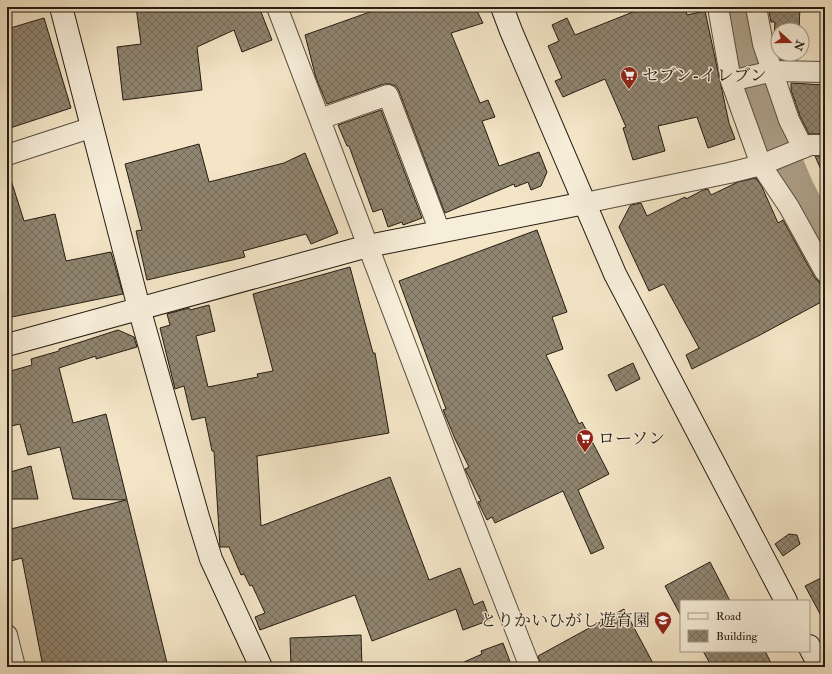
<svg xmlns="http://www.w3.org/2000/svg" width="832" height="674" viewBox="0 0 832 674" font-family="'IM FELL Double Pica','Noto Serif JP',serif">
  <defs>
    <pattern id="building-cross-hatch" width="8" height="8" patternUnits="userSpaceOnUse"><rect width="8" height="8" fill="#908570"/><path d="M0 0l8 8M0 8l8-8" fill="none" stroke="#756c5b"/></pattern>
  </defs>
  <rect width="100%" height="100%" fill="#f3e5c6"/>
  <filter id="stains"><feTurbulence type="fractalNoise" baseFrequency=".005" numOctaves="4"/><feColorMatrix values="0 0 0 0 .2 0 0 0 0 .09 0 0 0 0 .02 0 0 0 .5 -.17"/></filter>
  <radialGradient id="worn" r=".72"><stop offset=".6" stop-color="#630" stop-opacity="0"/><stop offset="1" stop-color="#630" stop-opacity=".3"/></radialGradient>
  <g fill="none" stroke-linecap="round" stroke-linejoin="round">
    <!-- river -->
    <path stroke="#ada189" stroke-width="31" d="M741,7L751,62L777,137L798,187L825,240"/>
  </g>
  <!-- building -->
  <g fill="url(#building-cross-hatch)" stroke="#251c13">
    <path d="M136,7H259L272,40L242,52L234,30L197,47L202,90L123,100L117,47L141,44Z"/>
    <path d="M384,7H475L483,23L451,33L480,103L488,100L495,117L482,121L499,166L539,152L547,172L541,186L531,190L528,182L515,187L514,184L445,213L399,91L396,86L390,84H384L327,104L316,78L305,35Z"/>
    <path d="M638,7H685L687,15L705,11L729,123L735,139L708,148L697,117L658,126L665,151L633,160L623,128L626,127L605,79L563,97L555,81L562,78L548,46L559,41L552,25L567,18L575,35L638,10Z"/>
    <path d="M768,7H800L799,30H778V52L774,39L775,22H771Z"/>
    <path d="M44,18L71,108L7,129V29Z"/>
    <path d="M779,54H798L797,60H781Z"/>
    <path d="M791,83L825,85V134H809L800,116L791,90Z"/>
    <path d="M381,110L422,218L403,225L402,222L388,227L382,209L373,212L349,146H347L338,125Z"/>
    <path d="M199,144L209,182L284,163L305,153L338,233L311,244L306,234L243,251L245,257L147,280L136,231L142,230L125,164Z"/>
    <path d="M815,156H825V179Z"/>
    <path d="M7,177H10L24,221L55,214L66,261L111,252L123,294L7,318Z"/>
    <path d="M756,178L762,187L778,223L783,220L815,278L819,282L825,293V300L760,335L692,369L686,355L699,348L664,284L649,291L619,227L630,206L631,205L641,203L647,216L685,197L686,199L703,190L708,189L711,195L738,182Z"/>
    <path d="M537,230L567,312L552,317L563,349L546,355L579,424L582,422L609,474L578,490L604,548L591,554L563,491L495,523L492,517L487,520L478,502L481,501L465,469L469,467L455,439L443,410L446,409L399,281Z"/>
    <path d="M350,267L373,353H375L389,433L257,456L261,526L390,477L429,580L460,568L474,605L483,601L490,620L463,630L456,609L372,641L355,595L260,630L255,617L265,613L252,585L250,586L244,574L241,575L229,547H220L214,451H212L205,417L192,420L184,386L175,389L160,328L170,325L167,314L189,308L190,310L209,305L215,331L196,336L208,387L258,377L257,374L273,371L253,294Z"/>
    <path d="M118,330L134,337L137,347L96,359V356L59,368L73,423L106,414L167,663L152,667H114L113,663L94,667H43L22,558L7,562V530L126,500L73,499L60,447L28,455L20,424L7,427V372L32,365L31,359L59,351V349Z"/>
    <path d="M633,363L640,379L616,391L608,375Z"/>
    <path d="M31,466L38,499H7V473Z"/>
    <path d="M789,534L797,535L800,544L783,556L775,544Z"/>
    <path d="M710,562L730,601H681V616L665,586Z"/>
    <path d="M825,576V623L805,586Z"/>
    <path d="M624,609L655,667H541L538,656Z"/>
    <path d="M361,635L362,667H291L290,638Z"/>
    <path d="M503,643L512,667H453L482,654L481,651Z"/>
    <path d="M703,651H765L773,667H712Z"/>
  </g>
  <g fill="none" stroke-linecap="round" stroke-linejoin="round">
    <defs>
      <g id="street">
        <path d="M277,7L462,493L530,667"/>
        <path d="M718,7L731,81L761,165L789,207L825,272"/>
        <path d="M756,7L763,44L789,120L803,148"/>
        <path d="M731,81L773,71L825,72"/>
        <path d="M320,119L388,95L440,232"/>
        <path d="M7,155L93,127"/>
        <path d="M585,203L729,173L761,165L810,145H825"/>
        <path d="M7,635L15,667"/>
      </g>
      <g id="secondary">
        <path d="M61,7L139,308L198,517L211,559L261,667"/>
        <path d="M502,7L511,31L615,274L786,601"/>
        <path d="M7,345L368,246L585,203"/>
        <path d="M809,646L820,667"/>
      </g>
    </defs>
    <!-- street casing -->
    <use href="#street" stroke="#584e40" stroke-width="22"/>
    <!-- secondary casing -->
    <use href="#secondary" stroke="#251c13" stroke-width="24"/>
    <!-- street -->
    <use href="#street" stroke="#f7eeda" stroke-width="20"/>
    <!-- secondary -->
    <use href="#secondary" stroke="#f7eeda" stroke-width="22"/>
  </g>
  <!-- icons -->
  <defs>
    <symbol id="supermarket-pin" viewBox="-11 -11 22 30"><path d="M0 17L-7.5 6A9.5 9.5 0 1 1 7.5 6Z" fill="#8f2418" stroke="#f7eeda"/><path d="M-6-5.5h2.5l.6 2H6L4.5 2H-2.5L-4.4-4H-6ZM-1.5 3.2a1.3 1.3 0 1 0 .1 0ZM3 3.2a1.3 1.3 0 1 0 .1 0Z" fill="#fff"/></symbol>
    <symbol id="school-pin" viewBox="-11 -11 22 30"><path d="M0 17L-7.5 6A9.5 9.5 0 1 1 7.5 6Z" fill="#8f2418" stroke="#f7eeda"/><path d="M0-5L7-2L0 1L-7-2ZM-4 1L0 2.5L4 1V4Q0 6-4 4Z" fill="#fff"/></symbol>
  </defs>
  <g fill-rule="evenodd">
    <use href="#supermarket-pin" x="619" y="65" width="20" height="27"/>
    <use href="#supermarket-pin" x="575" y="428" width="20" height="27"/>
    <use href="#school-pin" x="653" y="610" width="20" height="27"/>
  </g>
  <g text-anchor="middle" stroke-width="3" stroke-linejoin="round" paint-order="stroke">
    <!-- poi labels -->
    <g font-size="17" fill="#251c13" stroke="#f7eeda" text-anchor="start">
      <text x="642" y="81">セブン-イレブン</text>
      <text x="598" y="444">ローソン</text>
      <text x="650" y="626" text-anchor="end">とりかいひがし遊育園</text>
    </g>
  </g>
  <!-- margin -->
  <rect width="832" height="674" fill="none" stroke="#f3e5c6" stroke-width="24"/>
  <rect x="8" y="8" width="816" height="658" fill="none" stroke="#251c13" stroke-width="2"/>
  <rect x="12" y="12" width="808" height="650" fill="none" stroke="#251c13"/>
  <!-- legend -->
  <rect x="680" y="600" width="130" height="52" fill="#f7eeda" stroke="#a39a8a"/>
  <rect x="688" y="613" width="20" height="6" fill="#f7eeda" stroke="#a39a8a"/>
  <text x="716" y="620" font-size="12" fill="#251c13">Road</text>
  <rect x="688" y="630" width="20" height="12" fill="url(#building-cross-hatch)" stroke="#a39a8a"/>
  <text x="716" y="640" font-size="12" fill="#251c13">Building</text>
  <!-- north arrow -->
  <g transform="translate(790 42) rotate(111)"><circle r="19" fill="#f7eeda" stroke="#a39a8a"/>
  <path d="M0-3L7 15L0 10L-7 15Z" fill="#8f2418"/>
  <text y="-6" font-size="11" font-weight="bold" text-anchor="middle" fill="#251c13">N</text>
  </g>
  <rect width="100%" height="100%" filter="url(#stains)"/>
  <rect width="100%" height="100%" fill="url(#worn)"/>
</svg>
